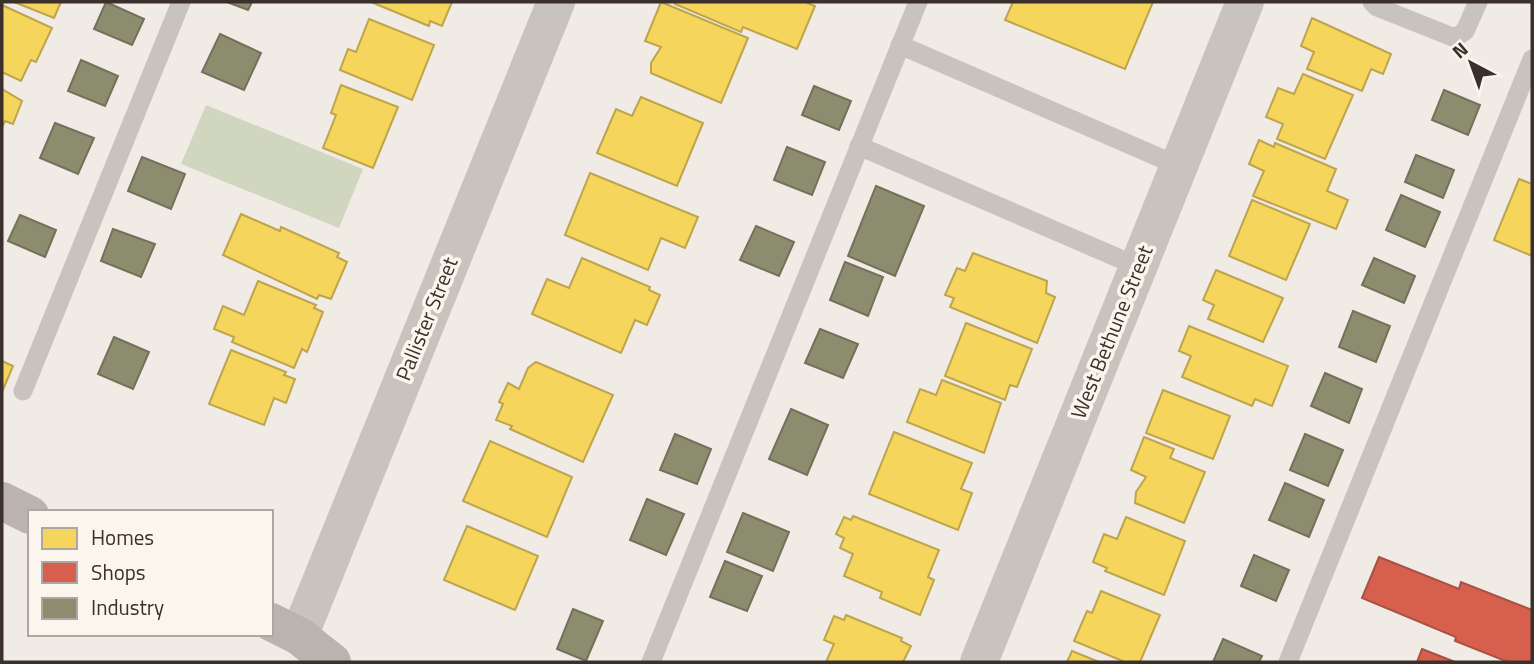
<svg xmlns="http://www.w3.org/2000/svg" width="1534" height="664" viewBox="0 0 1534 664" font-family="'Titillium Web',sans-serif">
  <rect width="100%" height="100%" fill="#f0ebe5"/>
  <!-- green -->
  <path fill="#d1d6bf" d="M206,105L363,169L339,228L181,164Z"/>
  <!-- homes -->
  <g fill="#f6d55c" stroke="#bea44d" stroke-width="2">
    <path d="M14,2H61L54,18Z"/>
    <path d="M371,2H452L442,26L430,21L429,26Z"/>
    <path d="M661,2L748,38L721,103L651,73V63L661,47L645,41Z"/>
    <path d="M676,2H805L815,6L797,49L743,27L741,32L675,4Z"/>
    <path d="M1013,2H1153L1125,69L1005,20Z"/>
    <path d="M2,5L52,28L36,62L31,60L21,81L2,72Z"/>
    <path d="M1312,18L1391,54L1383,74L1371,69L1362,91L1307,69L1314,52L1301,46Z"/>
    <path d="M369,19L434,45L412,100L340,70L348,49L356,52Z"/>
    <path d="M1303,74L1353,95L1325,159L1277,139L1283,124L1266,117L1278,88L1294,94Z"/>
    <path d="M341,85L398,107L373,168L323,148L336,115L331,113Z"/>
    <path d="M2,89L22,101L13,124L5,121L2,127Z"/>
    <path d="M641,97L703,123L677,186L597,153L616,109L632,116Z"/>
    <path d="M1259,140L1274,147L1275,143L1336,169L1327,191L1348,200L1336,229L1253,196L1264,171L1249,164Z"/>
    <path d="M590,173L698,217L685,248L661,238L648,270L565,235Z"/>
    <path d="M1519,179L1532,184V256L1494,240Z"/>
    <path d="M1252,200L1310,224L1286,280L1229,256Z"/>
    <path d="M241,214L280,231L281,227L339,253L337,257L347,262L331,299L319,295L317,299L223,255Z"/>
    <path d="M973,253L1047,281L1046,293L1055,297L1037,343L950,307L954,298L945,295L957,268L965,271Z"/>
    <path d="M582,258L650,287L649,290L660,295L647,325L635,320L621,353L532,314L547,279L569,288Z"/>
    <path d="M1216,270L1283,298L1263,342L1208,319L1214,305L1203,300Z"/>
    <path d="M258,281L316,305L314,308L323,312L307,352L302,349L294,368L232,342L234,337L214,329L223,306L244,315Z"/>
    <path d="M966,323L1032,349L1017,387L1010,385L1005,400L945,376Z"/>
    <path d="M1189,326L1288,366L1272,406L1255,399L1252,406L1182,377L1191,356L1179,351Z"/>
    <path d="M231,350L286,372L284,375L295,379L286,403L274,398L264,425L209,404Z"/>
    <path d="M2,361L13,366L2,392Z"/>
    <path d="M536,362L613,395L583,462L510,429L512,426L496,420L503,404L499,402L508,383L519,389L528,368Z"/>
    <path d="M942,380L1001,403L984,453L907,422L920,389L936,395Z"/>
    <path d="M1163,390L1230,416L1213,459L1146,433Z"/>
    <path d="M894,432L972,463L961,489L972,493L958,530L869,494Z"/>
    <path d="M1144,437L1174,449L1170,458L1205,472L1184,523L1135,503L1136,492L1146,477L1131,470Z"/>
    <path d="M490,441L572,477L547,537L463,501Z"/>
    <path d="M853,516L939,550L928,577L934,580L920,615L880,598L882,592L844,576L853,554L840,548L844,538L836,534L844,517L851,520Z"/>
    <path d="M1126,517L1185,541L1164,595L1105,571L1107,568L1093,562L1104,534L1117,539Z"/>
    <path d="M467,526L538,556L515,610L444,580Z"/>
    <path d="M1101,591L1160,615L1140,662H1125L1074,641L1087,611L1092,613Z"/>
    <path d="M846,615L902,638L901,641L911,646L903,662H826L834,644L824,640L834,616L844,620Z"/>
    <path d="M1072,651L1099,662H1067Z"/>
  </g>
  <!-- shops -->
  <g fill="#d6604d" stroke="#a85243" stroke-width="2">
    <path d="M1379,557L1459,589L1461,582L1532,610V662H1508L1455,641L1456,637L1362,598Z"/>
    <path d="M1422,649L1455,662H1417Z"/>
  </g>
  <!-- industry -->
  <g fill="#8c8c6e" stroke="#74705a" stroke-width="2">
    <path d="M106,2L144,19L132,45L94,29Z"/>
    <path d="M227,2H252L248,10Z"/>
    <path d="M220,34L261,53L244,90L202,72Z"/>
    <path d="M81,60L118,76L105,106L68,91Z"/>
    <path d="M814,86L851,101L839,130L802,115Z"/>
    <path d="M1444,90L1480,105L1468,135L1432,120Z"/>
    <path d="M55,123L94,138L78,174L40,158Z"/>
    <path d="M787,147L825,162L812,195L774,180Z"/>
    <path d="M1416,155L1454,170L1443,198L1405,182Z"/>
    <path d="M142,157L185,174L171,209L128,191Z"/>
    <path d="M876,186L924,206L895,276L848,256Z"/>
    <path d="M1401,195L1440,212L1425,247L1386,230Z"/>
    <path d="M20,215L56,230L45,257L8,241Z"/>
    <path d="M756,226L794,242L779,276L740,260Z"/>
    <path d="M113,229L155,244L141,277L101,261Z"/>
    <path d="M1374,258L1415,276L1404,303L1362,285Z"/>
    <path d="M845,262L883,277L868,316L830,300Z"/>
    <path d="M1353,311L1390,326L1376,362L1339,347Z"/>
    <path d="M820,329L858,344L843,378L805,363Z"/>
    <path d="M114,337L149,352L133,389L98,374Z"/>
    <path d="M1325,373L1362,389L1349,423L1311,406Z"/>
    <path d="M791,409L828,425L807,475L769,459Z"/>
    <path d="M675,434L711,449L697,484L660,470Z"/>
    <path d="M1305,434L1343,450L1328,486L1290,470Z"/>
    <path d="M1285,483L1324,500L1309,537L1269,520Z"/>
    <path d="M647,499L684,514L666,555L630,540Z"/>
    <path d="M743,513L789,532L773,571L727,552Z"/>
    <path d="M1254,555L1289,570L1276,601L1241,586Z"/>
    <path d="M725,561L762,576L747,611L710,597Z"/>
    <path d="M573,609L603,621L586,661L557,649Z"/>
    <path d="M1223,639L1262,656L1259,662H1213Z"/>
  </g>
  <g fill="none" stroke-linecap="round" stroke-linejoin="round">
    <!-- lane -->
    <g stroke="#c9c3be" stroke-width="19">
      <path d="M1372,2L1377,7L1455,38L1465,31L1478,2"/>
      <path d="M900,45L1179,166"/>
      <path d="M859,146L1139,267"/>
      <path d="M23,391L181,2"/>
      <path d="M651,662L918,2"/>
      <path d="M1288,662L1532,59"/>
    </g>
    <!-- street -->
    <g stroke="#c9c3be" stroke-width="38">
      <path d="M299,636L556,2"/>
      <path d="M979,662L1245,2"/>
    </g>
    <!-- secondary -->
    <g stroke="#bab3ae" stroke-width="38">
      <path d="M2,501L30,515"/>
      <path d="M271,622L299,636L332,662"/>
    </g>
  </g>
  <g text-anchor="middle" stroke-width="7" stroke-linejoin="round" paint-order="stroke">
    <!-- street labels -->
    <g font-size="21" fill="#3b302b" stroke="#fbf5ee">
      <text transform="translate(427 319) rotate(-68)" y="7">Pallister Street</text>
      <text transform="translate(1112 332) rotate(-68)" y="7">West Bethune Street</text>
    </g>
  </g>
  <!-- border -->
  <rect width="1534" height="664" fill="none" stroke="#3b302b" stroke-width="7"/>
  <!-- legend -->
  <rect x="28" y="510" width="245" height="126" fill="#fbf5ee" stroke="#aea6a0" stroke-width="2"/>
  <rect x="42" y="528" width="35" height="21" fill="#f6d55c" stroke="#aea6a0" stroke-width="2"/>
  <text x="91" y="545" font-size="21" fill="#3b302b">Homes</text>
  <rect x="42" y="562" width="35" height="21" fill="#d6604d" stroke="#aea6a0" stroke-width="2"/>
  <text x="91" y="580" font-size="21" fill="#3b302b">Shops</text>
  <rect x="42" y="598" width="35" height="21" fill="#8c8c6e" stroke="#aea6a0" stroke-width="2"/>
  <text x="91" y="615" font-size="21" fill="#3b302b">Industry</text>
  <!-- north arrow -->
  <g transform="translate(1471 63) rotate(319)" stroke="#fbf5ee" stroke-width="5" paint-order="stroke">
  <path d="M0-5L12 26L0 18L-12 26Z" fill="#3b302b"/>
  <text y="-10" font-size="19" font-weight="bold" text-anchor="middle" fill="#3b302b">N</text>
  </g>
</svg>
